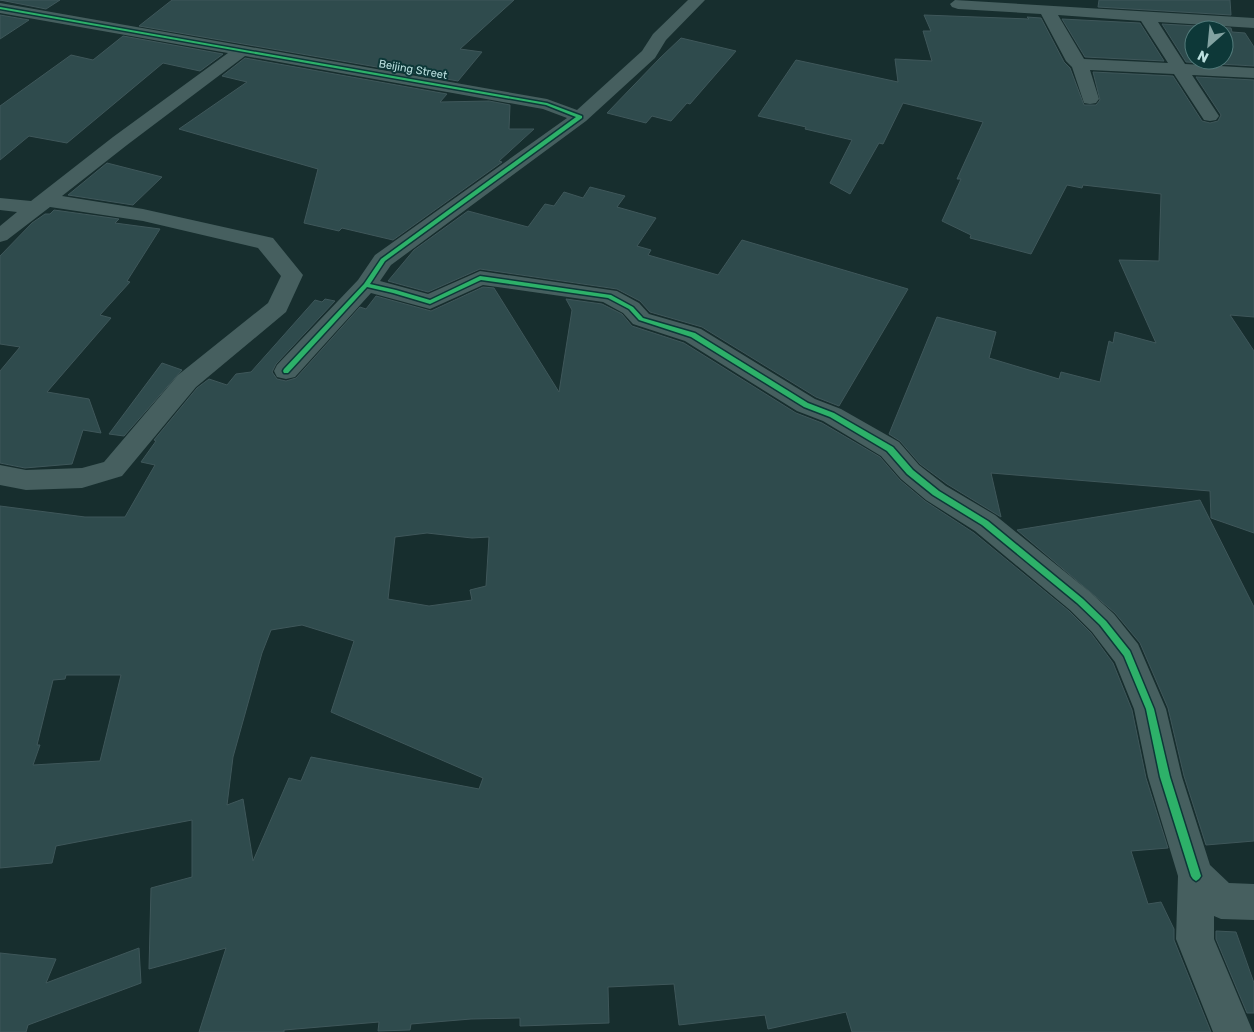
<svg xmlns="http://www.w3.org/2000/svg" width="1254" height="1032" viewBox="0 0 1254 1032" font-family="Rubik,sans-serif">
  <rect width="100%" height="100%" fill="#172e2e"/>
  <!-- building -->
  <g fill="#2f4b4d" stroke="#3f575a" fill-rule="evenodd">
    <path d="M0,0H60L46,9Z"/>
    <path d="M172,0H514L460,49L482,52L458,81L139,26Z"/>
    <path d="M1099,0H1230L1231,15L1098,7Z"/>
    <path d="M0,15L29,20L0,39Z"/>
    <path d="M924,15L1029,19L1027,17L1041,18L1064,62L1070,68L1084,105H1096L1100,100L1093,72L1173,76L1202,121L1210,123L1218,121L1221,115L1196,77L1254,80V317L1230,315L1254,351V533L1211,518L1210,491L991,473L1001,517L947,484L920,464L900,441L889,434L937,317L996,332L989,358L1059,379L1061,372L1100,382L1109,341L1113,343L1115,332L1156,343L1119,260L1159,261L1161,194L1083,185L1082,188L1067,185L1031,254L970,238L971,235L942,221L961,179H957L983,122L903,103L883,144L879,143L850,194L830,183L852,140L805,129L806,127L758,116L796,60L898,82L895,59L932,61L923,31H931Z"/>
    <path d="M1062,19L1140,23L1164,61L1085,57Z"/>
    <path d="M1162,24L1231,28L1232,32L1245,33L1254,47V66L1186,62ZM1194,30H1224V60H1194Z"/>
    <path d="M123,36L223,54L200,71L163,63L67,143L29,136L0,160V106L71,55L93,60Z"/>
    <path d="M681,38L736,51L690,104L687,103L671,121L652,116L646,123L607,113L660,58Z"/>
    <path d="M245,58L447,94L440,102L489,101L510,105L509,129H534L499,161L502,162L393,240L342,228L339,231L304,223L318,169L179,129L247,82L222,76Z"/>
    <path d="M107,163L162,177L133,205L68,195Z"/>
    <path d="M590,187L625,196L617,207L656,218L637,246L651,250L648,255L718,275L742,240L908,289L839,406L816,397L702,327L650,312L640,301L617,289L480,269L428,292L388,281L414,250L468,211L528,227L545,204L554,206L564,192L583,198Z"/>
    <path d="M54,210L119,219L115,223L160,229L127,281L130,282L100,315L111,318L47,392L89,399L101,433L83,430L72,464L25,468L0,463V371L20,347L0,344V256L32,223L45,214H50Z"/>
    <path d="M483,287L494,288L559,392L572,310L566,299L602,304L622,314L632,326L684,343L796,413L822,423L880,457L900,480L925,501L974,533L1069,611L1091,633L1113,663L1132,710L1146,778L1168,848L1131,851L1148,904L1161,902L1174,929V940L1211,1032H852L846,1012L768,1029L765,1015L679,1025L674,984L608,987L609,1023L520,1026V1018L471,1019L411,1024L410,1030L378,1031L379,1022L284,1030V1032H199L226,948L149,969L151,888L192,877V820L56,846L52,863L0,868V506L85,517H125L155,465L141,462L156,441L154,440L197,388L209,379L227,385L236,374L251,372L315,300L322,302L325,299L335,301L276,364L272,372L277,379L286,381L296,378L360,307L366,309L376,296L431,311ZM427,533L472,538L489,537L486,586L470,590L472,600L429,606L388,599L395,537ZM302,625L354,641L331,712L483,778L479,789L311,757L301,781L289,778L253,861L243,799L227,805L233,757L262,653L271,630ZM66,675H121L100,761L33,765L40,745H37L53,680L65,679Z"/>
    <path d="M162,363L182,370L124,436L109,434Z"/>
    <path d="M1200,500L1254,607V841L1206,845L1184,776L1168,708L1140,643L1115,613L1017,530Z"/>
    <path d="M1216,931L1236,932L1254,983V1013H1247L1216,939Z"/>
    <path d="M139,948L141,983L28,1025L26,1032H0V953L56,959L46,983Z"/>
  </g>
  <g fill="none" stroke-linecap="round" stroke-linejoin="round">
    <!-- minor -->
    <g fill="#465f5f" fill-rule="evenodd">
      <path d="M688,0H705L666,40L655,58L586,121L391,265L380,281L428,294L480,271L617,291L639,303L649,314L701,329L815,399L841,409L899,442L919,465L946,486L995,515L1090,592L1114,614L1138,644L1166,709L1182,777L1210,865L1229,883L1254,884V920L1221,919L1214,916V939L1253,1032H1213L1176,939L1178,876L1148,777L1134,709L1115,662L1092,632L1070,610L975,531L926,500L901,479L881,456L823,421L797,411L685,341L633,324L623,313L603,302L483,285L430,309L371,293L295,377L286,379L277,377L274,371L277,365L358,280L375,255L567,118L543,109L245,56L127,145L62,196L143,209L273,238L303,275L286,312L196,387L122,476L82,488L26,490L0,485V465L26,470L82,468L104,462L178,375L268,303L281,276L258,248L143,221L50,207L7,240L0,242V226L17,212L0,210V198L31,201L113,137L228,53L0,13V3L547,99L577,110L642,51L653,34Z"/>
      <path d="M955,0L1254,18V28L1158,22L1185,64L1254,68V78L1192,75L1219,116L1216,120L1210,121L1204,120L1174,74L1090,70L1099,99L1096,103L1090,104L1084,103L1072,67L1066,61L1041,14L958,9L952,7L950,4ZM1058,15L1141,21L1168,63L1084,59Z"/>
    </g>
    <defs>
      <path id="cycleway" d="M0,7L547,103L582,116V118L385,261L370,284L396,290L430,300L480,276L611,295L633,307L643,318L695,333L808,403L834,413L893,447L913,470L939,491L988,521L1083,599L1106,621L1130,651L1154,709L1170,777L1201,876L1199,879L1196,881L1193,879L1191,876L1160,777L1146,709L1124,656L1100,625L1077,603L982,525L933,495L907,474L887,451L830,417L804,407L691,337L639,320L629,309L608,298L481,280L430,304L393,293L367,287L288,373H284L283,371L284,369L364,284L381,259L576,117L546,105L0,9Z"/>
    </defs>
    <!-- cycleway casing -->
    <use href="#cycleway" stroke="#0d3838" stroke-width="3"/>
    <!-- cycleway -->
    <use href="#cycleway" fill="#2db169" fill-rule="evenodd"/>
  </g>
  <g text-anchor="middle" stroke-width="4" stroke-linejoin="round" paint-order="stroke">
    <!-- far-street labels -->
    <g font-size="11" fill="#bbe0df" stroke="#0d3838">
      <text transform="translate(413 69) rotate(10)" y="4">Beijing Street</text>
    </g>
  </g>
  <!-- north arrow -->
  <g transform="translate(1209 45) rotate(207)"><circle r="24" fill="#0d3838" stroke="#537b7b"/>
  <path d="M0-4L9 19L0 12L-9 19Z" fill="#82a2a1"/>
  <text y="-8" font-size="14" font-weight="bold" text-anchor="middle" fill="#bbe0df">N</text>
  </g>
</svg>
